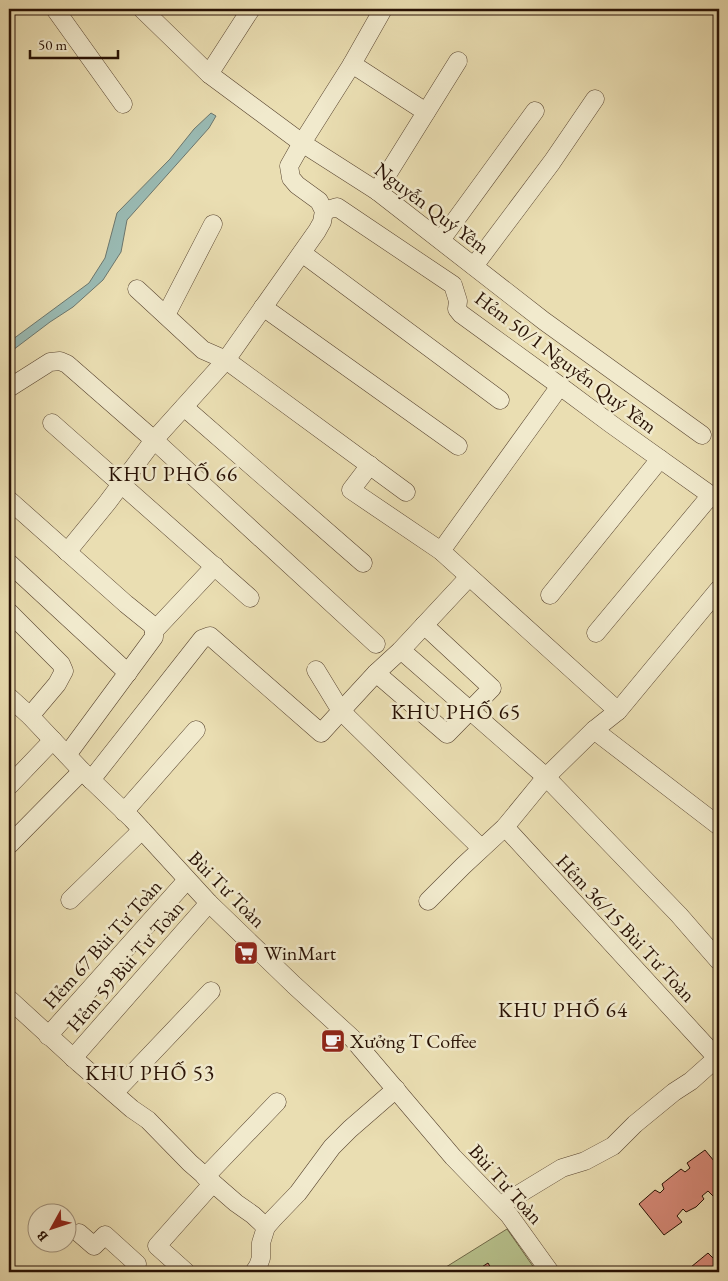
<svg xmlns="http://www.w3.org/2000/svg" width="728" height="1281" viewBox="0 0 728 1281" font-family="'EB Garamond',serif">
  <rect width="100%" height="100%" fill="#eadeb2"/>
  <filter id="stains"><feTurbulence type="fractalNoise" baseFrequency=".004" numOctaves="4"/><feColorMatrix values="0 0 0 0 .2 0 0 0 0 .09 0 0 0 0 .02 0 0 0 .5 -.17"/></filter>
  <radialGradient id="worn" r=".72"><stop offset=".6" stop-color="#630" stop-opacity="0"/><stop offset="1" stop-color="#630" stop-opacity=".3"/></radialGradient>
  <!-- green -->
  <path fill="#b7c18c" stroke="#706948" d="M507,1229L537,1272H438Z"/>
  <!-- water -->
  <path fill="#9abbb4" stroke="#6c776e" d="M211,113L216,116L209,128L127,220L121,252L103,280L73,307L50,322L9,353V342L89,283L105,258L117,213L170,159L194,129Z"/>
  <!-- building -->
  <g fill="#d78a79" stroke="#281104">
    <path d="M705,1150L719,1167V1194L714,1197L708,1191L702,1196L704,1199L696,1207L686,1212L683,1209L677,1216L682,1222L664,1235L639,1204L655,1190L660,1193L664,1189L662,1184L681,1169L685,1172L690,1168L687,1163Z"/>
    <path d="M708,1253L715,1260L719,1256V1272H695L691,1267Z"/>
    <path d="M488,1263L492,1270L496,1267L499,1272H474Z"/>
  </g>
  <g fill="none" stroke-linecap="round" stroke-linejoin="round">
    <defs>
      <g id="minor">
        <path d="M55,9L123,104"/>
        <path d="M142,9L209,74L302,143L377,191L544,321L702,435"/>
        <path d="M352,64L426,112"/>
        <path d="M209,74L251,9"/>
        <path d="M377,191L458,61"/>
        <path d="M324,211L337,207L453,285L458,301L457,309L461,314L560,386L611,424L719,501"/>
        <path d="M441,240L535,111"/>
        <path d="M302,253L500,400"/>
        <path d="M474,266L552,162L595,99"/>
        <path d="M137,289L203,350L226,360L406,492"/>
        <path d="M263,307L458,446"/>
        <path d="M166,315L213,224"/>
        <path d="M9,388L50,362L60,361L67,364L154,440L376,644"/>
        <path d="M184,407L363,563"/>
        <path d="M52,423L250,598"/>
        <path d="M370,465L351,490L441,551L618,711"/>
        <path d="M9,500L126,604L152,625L154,631"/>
        <path d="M441,551L560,386"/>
        <path d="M67,552L107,503L154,440L226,360L317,231L322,222L324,211L319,201L297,185L291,178L289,166L302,143L352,64L382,11"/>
        <path d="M9,563L128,673"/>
        <path d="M469,577L401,650L376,673L341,711L481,848"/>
        <path d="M550,595L660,459"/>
        <path d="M9,612L61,664L64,671L57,684L30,716"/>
        <path d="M596,633L711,495"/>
        <path d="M401,650L546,777L679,915L719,961"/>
        <path d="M376,673L447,734L492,688L424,625"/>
        <path d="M9,697L30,716L82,771L132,819L209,903L294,985L352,1038L453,1157L509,1215L550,1272"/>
        <path d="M594,730L719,826"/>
        <path d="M67,755L154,637V631L215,566"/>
        <path d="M91,780L202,639L210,636L321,733L341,711L316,670"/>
        <path d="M9,786L53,740"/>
        <path d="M124,812L196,730"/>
        <path d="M505,827L717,1058"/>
        <path d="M9,845L82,771"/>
        <path d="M70,900L142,830"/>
        <path d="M428,901L463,866L505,827L546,777L594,730L618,711L719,589"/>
        <path d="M9,999L79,1063L132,1109L148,1120L190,1163L236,1203L253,1215L266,1227"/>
        <path d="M48,1036L187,880"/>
        <path d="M73,1058L209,903"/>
        <path d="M114,1093L211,991"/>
        <path d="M205,1177L277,1102"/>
        <path d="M501,1205L562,1168L585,1161L613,1146L635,1124L674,1092L691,1081L719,1056"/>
        <path d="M79,1233L94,1246L105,1235L137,1264L132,1272"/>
        <path d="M186,1272L157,1246L213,1183"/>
        <path d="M254,1272L258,1266L261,1258V1243L266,1227L273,1219L298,1193L332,1147L350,1129L396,1089"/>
      </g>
    </defs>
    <!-- minor casing -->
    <use href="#minor" stroke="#584430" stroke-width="19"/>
    <!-- minor -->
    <use href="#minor" stroke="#f1eacd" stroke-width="18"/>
  </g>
  <!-- icons -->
  <defs>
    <symbol id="supermarket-square" viewBox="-11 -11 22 22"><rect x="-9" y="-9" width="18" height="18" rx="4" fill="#8f2418" stroke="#f1eacd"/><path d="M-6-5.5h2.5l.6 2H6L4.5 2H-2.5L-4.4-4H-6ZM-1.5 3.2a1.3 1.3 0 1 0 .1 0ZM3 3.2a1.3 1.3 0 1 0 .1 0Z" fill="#fff"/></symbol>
    <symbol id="cafe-square" viewBox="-11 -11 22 22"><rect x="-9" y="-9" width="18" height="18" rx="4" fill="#8f2418" stroke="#f1eacd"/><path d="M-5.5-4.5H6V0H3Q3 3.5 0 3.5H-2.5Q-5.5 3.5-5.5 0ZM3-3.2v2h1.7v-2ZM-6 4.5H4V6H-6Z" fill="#fff"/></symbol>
  </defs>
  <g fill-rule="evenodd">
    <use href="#supermarket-square" x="232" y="939" width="28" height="28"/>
    <use href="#cafe-square" x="319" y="1027" width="28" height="28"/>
  </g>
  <g text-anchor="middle" stroke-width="5" stroke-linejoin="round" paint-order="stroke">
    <!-- street labels -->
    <g font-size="20" fill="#281104" stroke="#f1eacd">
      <text transform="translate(432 208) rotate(37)" y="7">Nguyễn Quý Yêm</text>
      <text transform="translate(566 362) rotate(37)" y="7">Hẻm 50/1 Nguyễn Quý Yêm</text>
      <text transform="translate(227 889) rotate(45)" y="7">Bùi Tư Toàn</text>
      <text transform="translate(626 928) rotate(47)" y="7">Hẻm 36/15 Bùi Tư Toàn</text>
      <text transform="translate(102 944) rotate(-48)" y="7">Hẻm 67 Bùi Tư Toàn</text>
      <text transform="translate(125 966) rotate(-49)" y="7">Hẻm 59 Bùi Tư Toàn</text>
      <text transform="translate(506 1184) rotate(48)" y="7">Bùi Tư Toàn</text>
    </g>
    <!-- poi labels -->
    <g font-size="20" fill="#281104" stroke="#f1eacd" text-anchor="start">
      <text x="264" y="960">WinMart</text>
      <text x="350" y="1048">Xưởng T Coffee</text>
    </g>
    <!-- neighbourhood labels -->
    <g font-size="21" letter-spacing="1" fill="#281104" stroke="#f1eacd">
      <text x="173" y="481">KHU PHỐ 66</text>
      <text x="456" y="719">KHU PHỐ 65</text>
      <text x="563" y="1017">KHU PHỐ 64</text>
      <text x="150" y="1080">KHU PHỐ 53</text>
    </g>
  </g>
  <!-- margin -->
  <rect width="728" height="1281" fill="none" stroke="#eadeb2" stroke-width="30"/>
  <rect x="10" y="10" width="708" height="1261" fill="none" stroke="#281104" stroke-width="2.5"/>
  <rect x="15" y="15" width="698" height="1251" fill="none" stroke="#281104"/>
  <!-- north arrow -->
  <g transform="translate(52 1228) rotate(230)"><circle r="24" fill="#f1eacd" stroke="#a1937d"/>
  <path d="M0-4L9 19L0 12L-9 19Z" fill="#8f2418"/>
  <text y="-8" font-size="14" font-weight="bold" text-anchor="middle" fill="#281104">B</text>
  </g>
  <!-- scale -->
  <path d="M30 50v8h88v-8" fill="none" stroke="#281104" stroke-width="2.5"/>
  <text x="38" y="50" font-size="15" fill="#281104" stroke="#f1eacd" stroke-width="4" paint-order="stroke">50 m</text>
  <rect width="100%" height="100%" filter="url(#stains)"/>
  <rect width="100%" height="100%" fill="url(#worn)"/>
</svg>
